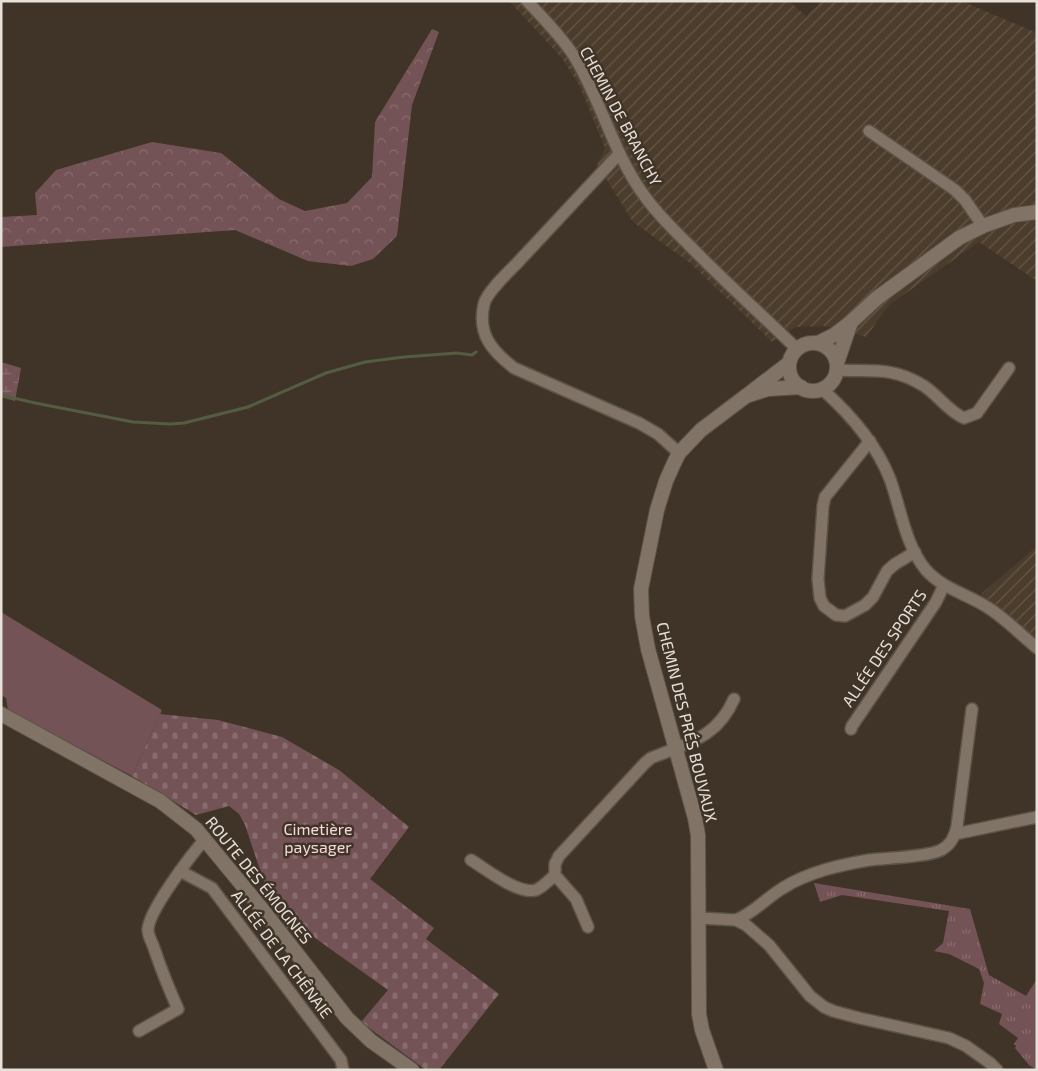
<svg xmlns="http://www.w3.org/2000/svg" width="1038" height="1071" viewBox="0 0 1038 1071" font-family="'Exo 2',sans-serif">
  <defs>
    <pattern id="industrial-furrows" width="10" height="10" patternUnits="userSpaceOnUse" patternTransform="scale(1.25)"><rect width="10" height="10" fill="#4b3c2b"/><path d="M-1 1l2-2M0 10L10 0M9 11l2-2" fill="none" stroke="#655849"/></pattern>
    <pattern id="grass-tufts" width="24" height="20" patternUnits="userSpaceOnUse" patternTransform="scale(1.25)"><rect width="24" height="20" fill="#745356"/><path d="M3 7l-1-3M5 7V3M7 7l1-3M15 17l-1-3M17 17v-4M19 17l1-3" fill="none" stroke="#886b6e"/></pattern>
    <pattern id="forest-crowns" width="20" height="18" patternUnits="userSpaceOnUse" patternTransform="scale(1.25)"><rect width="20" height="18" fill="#745356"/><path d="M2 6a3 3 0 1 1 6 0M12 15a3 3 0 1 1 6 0" fill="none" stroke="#886b6e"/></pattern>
    <pattern id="wetland-marsh" width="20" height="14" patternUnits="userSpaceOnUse" patternTransform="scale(1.25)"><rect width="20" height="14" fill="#745356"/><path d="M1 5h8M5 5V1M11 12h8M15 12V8" fill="none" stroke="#886b6e"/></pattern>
    <pattern id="cemetery-stones" width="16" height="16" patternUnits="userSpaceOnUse" patternTransform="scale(1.25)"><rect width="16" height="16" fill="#745356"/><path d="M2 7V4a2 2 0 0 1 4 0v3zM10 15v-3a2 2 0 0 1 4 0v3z" fill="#886b6e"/></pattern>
  </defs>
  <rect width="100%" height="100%" fill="#3f3427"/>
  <!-- industrial -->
  <g fill="url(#industrial-furrows)">
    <path d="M509,1H789L806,16L822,1H962L1037,33V281L979,242L889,305L866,337L825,326L796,327L772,342L690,263L633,222L597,164L605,148L579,85L561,57Z"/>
    <path d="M1037,546V641L1010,616L981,594Z"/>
  </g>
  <!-- grass -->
  <path fill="url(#grass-tufts)" d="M814,883L970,909L989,975L1026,996L1037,979V1070L1029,1065L1015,1048L1016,1046L1014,1044L1018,1038L999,1024L1002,1014L980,1004L984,983L979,969L949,954L934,951L943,943L949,911L842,895L820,902Z"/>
  <!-- forest -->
  <path fill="url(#forest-crowns)" d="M432,29L439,32L412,105L397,236L373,259L351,266L308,261L235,230L1,247V217L37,215L35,193L56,170L152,142L221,153L279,199L305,211L347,203L372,177L375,122Z"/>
  <!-- wetland -->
  <path fill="url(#wetland-marsh)" d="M1,362L21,368L15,401L1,397Z"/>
  <!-- cemetery -->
  <path fill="url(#cemetery-stones)" d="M160,714L218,720L282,737L339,770L409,827L370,879L434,928L426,939L499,994L439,1070H426L361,1022L388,990L308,933L295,928L288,929L273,909L245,825L239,814L229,806L196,815L132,776Z"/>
  <!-- green -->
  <path fill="#745356" d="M1,612L162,710L132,776L8,710L6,698L1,695Z"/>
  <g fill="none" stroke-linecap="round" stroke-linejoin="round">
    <!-- stream -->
    <path stroke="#545c42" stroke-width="3" d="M1,395L35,403L133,422L170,424L184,423L248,407L326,373L365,362L404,357L457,353L472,355L476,352"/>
    <defs>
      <g id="minor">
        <path d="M527,1C543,18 561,36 574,56C602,102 614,156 646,198C659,216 675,231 690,246C724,281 761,314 797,349"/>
        <path d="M869,131L955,190L965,200L983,226"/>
        <path d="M619,154C586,189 553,225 520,260C511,270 487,291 484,304C477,334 492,351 514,368L639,423L658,434L679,453"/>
        <path d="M837,370C871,372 893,366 924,386C939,396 948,411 964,418L977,413L1009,368"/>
        <path d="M822,389C850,414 876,443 890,479C901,509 905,545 926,570C943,589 967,594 987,607C1005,618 1021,635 1037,648"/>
        <path d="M870,441L825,497L823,506L818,579L820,598L824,606L836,615L845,616L865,605L873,597L887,571L895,564L915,552"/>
        <path d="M851,729L852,726L936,602L944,585"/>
        <path d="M955,834L1037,817"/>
        <path d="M471,860C486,869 518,895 536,890C543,887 549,880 555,875"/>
        <path d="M180,871L212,888L341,1060L343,1070"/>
        <path d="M698,918L736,920L746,925L769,945L810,996L824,1007L833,1011L859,1018L949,1038L966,1046L990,1063L997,1070"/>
        <path d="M736,920C754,913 766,898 783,888C808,872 840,865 869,860C886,858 928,857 941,850C951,845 955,836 957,826L972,709"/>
        <path d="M588,927L576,899L555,875V864L559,856L645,763L651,758C688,743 717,738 734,699"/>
        <path d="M139,1031L178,1009C169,989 161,969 154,948C152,942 148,936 148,930C148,911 192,854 205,839"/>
      </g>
      <g id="tertiary">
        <path d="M851,322L877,298L959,238L983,226L1014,215L1037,212"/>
        <circle cx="813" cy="367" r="24"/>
        <path d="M818,343L834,335L851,322L837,363"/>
        <path d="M789,363L746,396L768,389L801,387"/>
        <path d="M1,714L160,801L196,829L262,909L347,1018L371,1041L412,1070"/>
        <path d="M716,1070L702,1030L699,1014L698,835L695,818L648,649L642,616L641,589L657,510L666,481L674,463L679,453L701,430L746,396"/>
      </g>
    </defs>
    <!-- minor casing -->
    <use href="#minor" stroke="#5c5248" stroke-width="14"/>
    <!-- tertiary casing -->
    <use href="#tertiary" stroke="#5c5248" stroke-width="16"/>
    <!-- minor -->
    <use href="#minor" stroke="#817466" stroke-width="11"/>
    <!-- tertiary -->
    <use href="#tertiary" stroke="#817466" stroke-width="14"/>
  </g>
  <g text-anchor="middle" stroke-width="5" stroke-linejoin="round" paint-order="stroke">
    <!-- street labels -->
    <g font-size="16" fill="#e8e1d9" stroke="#3f3427">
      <text transform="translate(621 116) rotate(62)" y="6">CHEMIN DE BRANCHY</text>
      <text transform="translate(884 648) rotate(-56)" y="6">ALLÉE DES SPORTS</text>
      <text transform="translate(687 722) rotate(76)" y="6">CHEMIN DES PRÉS BOUVAUX</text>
      <text transform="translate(259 880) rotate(51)" y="6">ROUTE DES ÉMOGNES</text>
      <text transform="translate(282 954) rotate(53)" y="6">ALLÉE DE LA CHÊNAIE</text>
    </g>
    <!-- park labels -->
    <g font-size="16" fill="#f8d8da" stroke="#3f3427">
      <text x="318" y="835">Cimetière<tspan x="318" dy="18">paysager</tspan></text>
    </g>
  </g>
  <!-- border -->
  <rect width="1038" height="1071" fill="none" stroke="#e8e1d9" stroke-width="5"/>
</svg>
